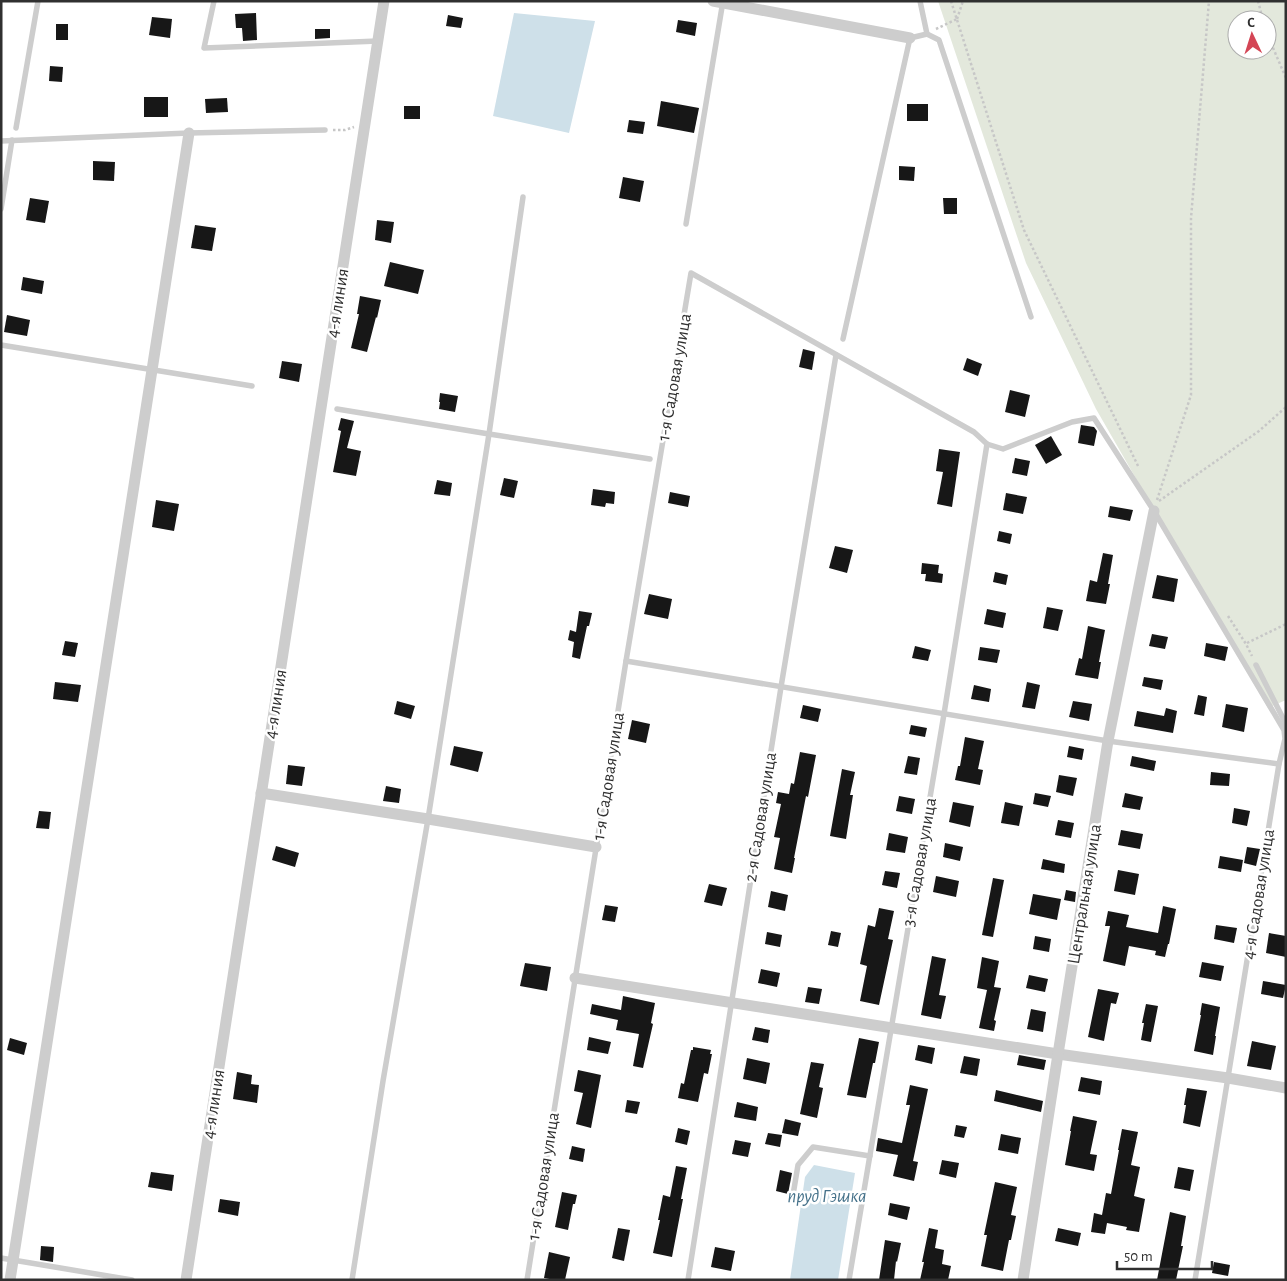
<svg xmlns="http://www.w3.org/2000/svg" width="1287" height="1281" viewBox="0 0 1287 1281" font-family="'Alegreya Sans',sans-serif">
  <rect width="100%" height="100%" fill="#fff"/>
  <!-- green -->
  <path fill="#e3e8dc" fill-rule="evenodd" d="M938,1H1286V700L1268,708L1096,409L1026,263ZM1237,20H1267V50H1237Z"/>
  <!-- water -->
  <g fill="#cee0e9">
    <path d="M514,13L595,21L569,133L493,116Z"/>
    <path d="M814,1165L855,1173L838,1280H790L805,1177Z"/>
  </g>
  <!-- building -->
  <g fill="#171717">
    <path d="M256,13L257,40L243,41L242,28H236L235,14Z"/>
    <path d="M448,15L463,18L461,28L446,26Z"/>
    <path d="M152,17L172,19L170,38L149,35Z"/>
    <path d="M678,20L697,23L695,36L676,32Z"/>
    <rect x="56" y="24" width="12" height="16"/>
    <path d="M315,29H330V38L315,39Z"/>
    <path d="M50,66L63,67L62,82L49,81Z"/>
    <rect x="144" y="97" width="24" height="20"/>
    <path d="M227,98L228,112L206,113L205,99Z"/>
    <path d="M661,101L699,108L694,133L657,126Z"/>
    <rect x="907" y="104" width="21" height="17"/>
    <rect x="404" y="106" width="16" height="13"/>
    <path d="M629,120L645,122L643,134L627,132Z"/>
    <path d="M93,161L115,162L114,181L93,180Z"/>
    <path d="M899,166L915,167L914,181L899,180Z"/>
    <path d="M623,177L644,181L640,202L619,198Z"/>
    <path d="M30,198L49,201L45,223L26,220Z"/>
    <path d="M943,198H957V214H944Z"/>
    <path d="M377,220L394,222L391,243L375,240Z"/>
    <path d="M195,225L216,228L212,251L191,248Z"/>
    <path d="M390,262L424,270L418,294L384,286Z"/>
    <path d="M23,277L44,281L42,294L21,290Z"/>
    <path d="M360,296L381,300L377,318L376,317L367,352L351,348L359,314H357Z"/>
    <path d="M7,315L30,320L27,336L4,332Z"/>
    <path d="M803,349L815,352L812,370L799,367Z"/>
    <path d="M967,358L982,364L978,376L963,370Z"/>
    <path d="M282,361L302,364L299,382L279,378Z"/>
    <path d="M1010,390L1030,395L1025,417L1005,412Z"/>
    <path d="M440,393L458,396L455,412L439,409L440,402H439Z"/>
    <path d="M341,418L354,421L347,448L361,451L356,476L333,472L341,431L338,430Z"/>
    <path d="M1081,425L1094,427L1097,431L1094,446L1078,443Z"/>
    <path d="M1051,436L1062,455L1046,464L1035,445Z"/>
    <path d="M939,449L960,452L952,507L937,504L943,472L936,471Z"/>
    <path d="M1015,458L1030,461L1027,476L1012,473Z"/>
    <path d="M504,478L518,481L514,498L500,495Z"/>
    <path d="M437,480L452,483L450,496L434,494Z"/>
    <path d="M593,489L615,492L614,504L606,503L605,507L591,505Z"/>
    <path d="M670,492L690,496L688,507L668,503Z"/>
    <path d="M1006,493L1027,497L1023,514L1003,510Z"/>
    <path d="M156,500L179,504L174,531L152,527Z"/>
    <path d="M1110,506L1133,510L1130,521L1108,517Z"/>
    <path d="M999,531L1012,534L1010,544L997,541Z"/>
    <path d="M835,546L853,550L847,573L829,568Z"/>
    <path d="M1103,553L1113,555L1108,584H1110L1106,604L1086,601L1090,580L1097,582Z"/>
    <path d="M922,563L939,565L938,573L943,574L942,583L925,581L926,574H921Z"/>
    <path d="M995,572L1008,575L1006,585L993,582Z"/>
    <path d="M1157,575L1178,579L1174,602L1152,598Z"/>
    <path d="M649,594L672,599L668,619L644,614Z"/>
    <path d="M1047,607L1063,610L1058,631L1043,628Z"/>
    <path d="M987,609L1006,613L1003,628L984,624Z"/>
    <path d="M579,611L592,613L589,626H587L580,659L572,657L574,642L568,640L570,630L576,632Z"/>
    <path d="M1088,626L1105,630L1099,662H1101L1098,679L1075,675L1079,658L1082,659Z"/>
    <path d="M1152,634L1168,637L1165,649L1149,646Z"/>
    <path d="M65,641L78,643L75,657L62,655Z"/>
    <path d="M1206,643L1228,647L1225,661L1204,656Z"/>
    <path d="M915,646L931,650L928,661L912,658Z"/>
    <path d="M980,647L1000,650L997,663L978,660Z"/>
    <path d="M1144,677L1163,680L1161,690L1142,686Z"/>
    <path d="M55,682L81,685L78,702L53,699Z"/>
    <path d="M1027,682L1040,685L1035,709L1022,707Z"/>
    <path d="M974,685L991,689L989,702L971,699Z"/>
    <path d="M1198,695L1207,697L1204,716L1194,714Z"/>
    <path d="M397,701L415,706L411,719L394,714Z"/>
    <path d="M1073,701L1092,704L1089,721L1069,717Z"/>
    <path d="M1226,704L1248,708L1244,732L1222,727Z"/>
    <path d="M803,705L821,709L818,722L800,718Z"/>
    <path d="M1166,708L1177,711L1173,733L1134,726L1137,711L1164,716Z"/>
    <path d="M632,720L650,724L646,743L628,739Z"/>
    <path d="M911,725L927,728L925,737L909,734Z"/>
    <path d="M965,737L984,741L978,769L983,770L980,785L955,780L958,766H960Z"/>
    <path d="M454,746L483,752L478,772L450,765Z"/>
    <path d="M1069,746L1084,749L1082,760L1067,757Z"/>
    <path d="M800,752L816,755L808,797L806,796L794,858H795L792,873L774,869L780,838L774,837L781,804L776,803L778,792L789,794L791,783L794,784Z"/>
    <path d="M908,756L920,758L917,775L904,773Z"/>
    <path d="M1132,756L1156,761L1154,771L1130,766Z"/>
    <path d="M288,765L305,767L302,786L286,784Z"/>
    <path d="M842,769L855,772L850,795H853L846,839L830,836Z"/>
    <path d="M1211,772L1230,774L1229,786L1210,785Z"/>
    <path d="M1059,775L1077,778L1073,796L1056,792Z"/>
    <path d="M386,786L401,789L399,803L383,801Z"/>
    <path d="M1035,793L1051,796L1048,807L1033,804Z"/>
    <path d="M1125,793L1143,797L1140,810L1122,807Z"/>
    <path d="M899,796L915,799L912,814L896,811Z"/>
    <path d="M953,802L974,806L970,827L949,822Z"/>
    <path d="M1005,802L1023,806L1019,826L1001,823Z"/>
    <path d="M1234,808L1250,811L1247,826L1232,823Z"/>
    <path d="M39,811L51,812L49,829L36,828Z"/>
    <path d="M1058,820L1074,823L1071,838L1055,835Z"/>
    <path d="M1121,830L1143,834L1140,849L1118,845Z"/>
    <path d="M889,833L908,837L905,853L886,850Z"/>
    <path d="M945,843L963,847L960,861L943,857Z"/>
    <path d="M276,846L299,853L295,867L272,860Z"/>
    <path d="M1247,847L1260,849L1256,866L1244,863Z"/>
    <path d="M1220,856L1243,860L1241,872L1218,868Z"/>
    <path d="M1043,859L1065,864L1064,873L1041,869Z"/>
    <path d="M1118,870L1139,874L1135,895L1114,891Z"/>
    <path d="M885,871L900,873L897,888L882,885Z"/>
    <path d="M936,876L959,881L956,897L933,892Z"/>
    <path d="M993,878L1004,880L993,937L982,935Z"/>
    <path d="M709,884L727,888L722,906L704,902Z"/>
    <path d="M1066,890L1076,892L1075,902L1064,900Z"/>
    <path d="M771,891L788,895L785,911L768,907Z"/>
    <path d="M1033,894L1061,899L1057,920L1029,914Z"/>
    <path d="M605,905L618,907L615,922L602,920Z"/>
    <path d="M1163,906L1176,909L1169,944H1168L1165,957L1155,955L1156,951L1129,946L1125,966L1103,961L1110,926H1105L1108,911L1129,915L1126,927L1158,933Z"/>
    <path d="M879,908L894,911L888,939L893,940L879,1005L860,1001L867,966L860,964L868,925L875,927Z"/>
    <path d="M1216,925L1237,928L1234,943L1214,939Z"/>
    <path d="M831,931L841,933L838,947L828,945Z"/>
    <path d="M767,932L782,935L780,947L765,944Z"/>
    <path d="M1269,933L1286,936V957L1266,953Z"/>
    <path d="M1035,936L1051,939L1049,952L1033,949Z"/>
    <path d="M932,956L946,959L939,995L946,996L941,1019L921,1015Z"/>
    <path d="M982,957L999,961L994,987L1001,988L994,1020L996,1021L994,1031L979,1028L987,990L977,988Z"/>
    <path d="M1202,962L1224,966L1221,981L1199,977Z"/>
    <path d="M525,963L551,967L547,991L520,986Z"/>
    <path d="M761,969L780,973L777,987L758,983Z"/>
    <path d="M1029,975L1048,979L1045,992L1026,988Z"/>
    <path d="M1263,981L1286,985L1283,998L1261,994Z"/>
    <path d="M808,987L822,989L819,1004L805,1002Z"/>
    <path d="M1098,989L1119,993L1116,1004L1111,1003L1104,1041L1088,1037Z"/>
    <path d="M623,996L655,1003L651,1023L653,1024L643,1068L633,1066L639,1034L616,1030L618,1020L590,1014L592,1004L621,1010Z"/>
    <path d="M1202,1003L1220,1007L1215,1036H1216L1213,1055L1194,1051L1201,1015H1200Z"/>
    <path d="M1146,1004L1158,1006L1151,1042L1141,1040L1144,1023H1142Z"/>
    <path d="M1031,1009L1046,1012L1043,1032L1027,1029Z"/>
    <path d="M755,1027L770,1030L768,1043L752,1040Z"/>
    <path d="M589,1037L611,1042L608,1054L587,1050Z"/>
    <path d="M10,1038L27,1043L24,1055L7,1050Z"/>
    <path d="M859,1038L879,1042L875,1063H873L866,1098L847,1095Z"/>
    <path d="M1252,1041L1276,1046L1271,1070L1247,1066Z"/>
    <path d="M918,1045L935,1048L932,1064L915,1060Z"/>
    <path d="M693,1047L711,1050L710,1054H712L708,1074L704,1073L698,1102L678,1098L681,1083L684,1084L691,1050H693Z"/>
    <path d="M1019,1055L1046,1060L1044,1070L1017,1065Z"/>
    <path d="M964,1056L980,1059L977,1076L960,1073Z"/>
    <path d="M747,1058L770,1063L766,1084L743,1079Z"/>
    <path d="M811,1062L824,1064L819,1087L823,1088L817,1118L800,1114Z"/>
    <path d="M578,1070L601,1075L591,1128L576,1124L583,1093L574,1091Z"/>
    <path d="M237,1072L252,1075L251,1084L259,1085L257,1103L233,1099Z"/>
    <path d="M1081,1077L1102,1081L1100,1095L1078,1091Z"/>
    <path d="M910,1085L928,1089L913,1161L918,1162L914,1181L893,1176L898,1155L876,1151L878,1138L902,1143L910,1105H906Z"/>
    <path d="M1187,1088L1207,1091L1200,1127L1183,1123L1186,1105H1184Z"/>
    <path d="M996,1090L1043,1101L1041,1112L994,1101Z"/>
    <path d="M627,1100L640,1102L637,1114L625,1112Z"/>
    <path d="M737,1102L758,1107L756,1121L734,1117Z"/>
    <path d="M1073,1116L1097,1121L1090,1154L1097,1155L1094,1171L1065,1165L1071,1131H1070Z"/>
    <path d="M785,1119L801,1123L798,1136L782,1133Z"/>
    <path d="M956,1125L967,1127L964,1138L954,1136Z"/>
    <path d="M678,1128L690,1131L687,1145L675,1142Z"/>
    <path d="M1122,1129L1138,1132L1131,1165L1140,1167L1134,1196L1145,1199L1139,1232L1126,1230L1127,1227L1107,1223L1105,1234L1091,1232L1094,1213L1102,1215L1106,1193L1111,1194L1119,1150H1118Z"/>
    <path d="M768,1133L782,1135L780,1147L765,1144Z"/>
    <path d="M1001,1134L1021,1138L1018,1154L998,1150Z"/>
    <path d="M735,1140L751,1143L748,1157L732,1154Z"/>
    <path d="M572,1146L585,1149L583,1162L569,1159Z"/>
    <path d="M942,1160L959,1163L956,1178L939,1174Z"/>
    <path d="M676,1166L687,1168L681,1199H683L672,1257L653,1253L660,1220H658L663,1195L670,1197Z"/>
    <path d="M1178,1167L1194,1170L1190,1191L1174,1188Z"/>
    <path d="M780,1170L792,1173L788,1194L776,1191Z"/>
    <path d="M151,1172L174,1175L172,1191L148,1187Z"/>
    <path d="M995,1182L1017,1187L1011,1215L1016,1216L1011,1240H1009L1003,1271L981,1266L987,1235H984Z"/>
    <path d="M562,1192L577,1195L575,1204H573L568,1230L555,1227Z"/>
    <path d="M220,1199L240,1202L238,1216L218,1212Z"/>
    <path d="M890,1203L910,1207L907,1220L888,1215Z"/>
    <path d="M1170,1212L1186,1216L1181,1246H1183L1176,1280H1157Z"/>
    <path d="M618,1228L630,1230L624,1261L612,1258Z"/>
    <path d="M929,1228L938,1230L935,1248L944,1250L942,1264L951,1266L948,1280H920L924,1262H922Z"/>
    <path d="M1058,1228L1081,1233L1078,1246L1055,1241Z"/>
    <path d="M885,1240L901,1243L897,1262L896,1261L894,1280H879Z"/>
    <path d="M41,1246L54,1247L53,1262L40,1260Z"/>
    <path d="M715,1247L735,1251L731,1271L711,1267Z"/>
    <path d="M549,1252L570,1257L565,1280H555L544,1278Z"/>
    <path d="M1214,1262L1230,1265L1228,1276L1212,1273Z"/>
  </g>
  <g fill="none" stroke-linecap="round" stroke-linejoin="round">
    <!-- path -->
    <g stroke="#c7c7c7" stroke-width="2.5" stroke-dasharray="2.5 2.5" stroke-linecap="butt">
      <path d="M951,1L1024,230L1139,468"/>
      <path d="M1258,1L1263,20"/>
      <path d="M957,19L963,1"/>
      <path d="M936,29L957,19"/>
      <path d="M1267,34L1286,78"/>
      <path d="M333,130H345L354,127"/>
      <path d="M1157,500L1191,395V218L1209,1"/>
      <path d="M1159,501L1259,431L1286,407"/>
      <path d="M1228,616L1246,644L1252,656"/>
      <path d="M1247,643L1286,624"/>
    </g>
    <!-- lane -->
    <g stroke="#cdcdcd" stroke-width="5.5">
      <path d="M214,1L204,48L378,41"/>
      <path d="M920,1L927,34"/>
      <path d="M16,128L38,1"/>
      <path d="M1,141L189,133L325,130"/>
      <path d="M1,209L12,140"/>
      <path d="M686,224L723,1"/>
      <path d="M843,339L910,38L927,34L939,40L1031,317"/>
      <path d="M1,345L252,386"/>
      <path d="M337,409L489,434L650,459"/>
      <path d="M626,661L1108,741L1279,764"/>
      <path d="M1256,665L1286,724"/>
      <path d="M793,1195L798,1165L813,1147L870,1156"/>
      <path d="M1,1258L132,1280"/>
      <path d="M352,1280L383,1081L428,819L489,434L523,197"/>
      <path d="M527,1280L626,661L691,273L974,432L987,444L1003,449L1072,422L1094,418L1154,511L1284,730L1285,739L1279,764L1195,1280"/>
      <path d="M688,1280L781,687L836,355"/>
      <path d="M849,1280L944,714L987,444"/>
    </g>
    <!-- street -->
    <g stroke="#cdcdcd" stroke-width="11">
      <path d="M713,1L910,38"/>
      <path d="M261,793L428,819L596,847"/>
      <path d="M575,978L1058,1054L1228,1078L1286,1088"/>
      <path d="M10,1280L189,133"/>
      <path d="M186,1280L384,1"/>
      <path d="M1023,1280L1058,1054L1108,741L1154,511"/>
    </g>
  </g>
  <g text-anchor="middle" stroke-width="5" stroke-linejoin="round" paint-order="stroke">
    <!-- street labels -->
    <g font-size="18" fill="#303030" stroke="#fff">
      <text transform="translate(337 303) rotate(-81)" y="6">4-я линия</text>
      <text transform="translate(674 377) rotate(-80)" y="6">1-я Садовая улица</text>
      <text transform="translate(275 704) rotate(-81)" y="6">4-я линия</text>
      <text transform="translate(608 776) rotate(-81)" y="6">1-я Садовая улица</text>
      <text transform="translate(760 817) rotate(-81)" y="6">2-я Садовая улица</text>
      <text transform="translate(919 862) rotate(-80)" y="6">3-я Садовая улица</text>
      <text transform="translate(1084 894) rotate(-81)" y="6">Центральная улица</text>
      <text transform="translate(1258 894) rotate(-81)" y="6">4-я Садовая улица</text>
      <text transform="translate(213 1104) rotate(-81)" y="6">4-я линия</text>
      <text transform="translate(543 1176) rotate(-81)" y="6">1-я Садовая улица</text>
    </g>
    <!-- water labels -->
    <g font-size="19" font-style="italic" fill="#46728a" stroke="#fff">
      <text x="827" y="1202">пруд Гэшка</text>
    </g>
  </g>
  <!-- border -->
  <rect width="1287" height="1281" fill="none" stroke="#303030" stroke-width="5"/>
  <!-- north arrow -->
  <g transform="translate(1252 35) rotate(356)"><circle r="24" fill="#ffffff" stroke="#acacac"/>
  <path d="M0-4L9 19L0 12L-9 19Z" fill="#d44555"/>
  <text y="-8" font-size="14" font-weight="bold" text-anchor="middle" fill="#303030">С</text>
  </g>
  <!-- scale -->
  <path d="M1117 1261v8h95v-8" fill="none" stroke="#303030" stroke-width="2.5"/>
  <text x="1124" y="1261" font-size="15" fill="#303030" stroke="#ffffff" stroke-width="4" paint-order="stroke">50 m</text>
</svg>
